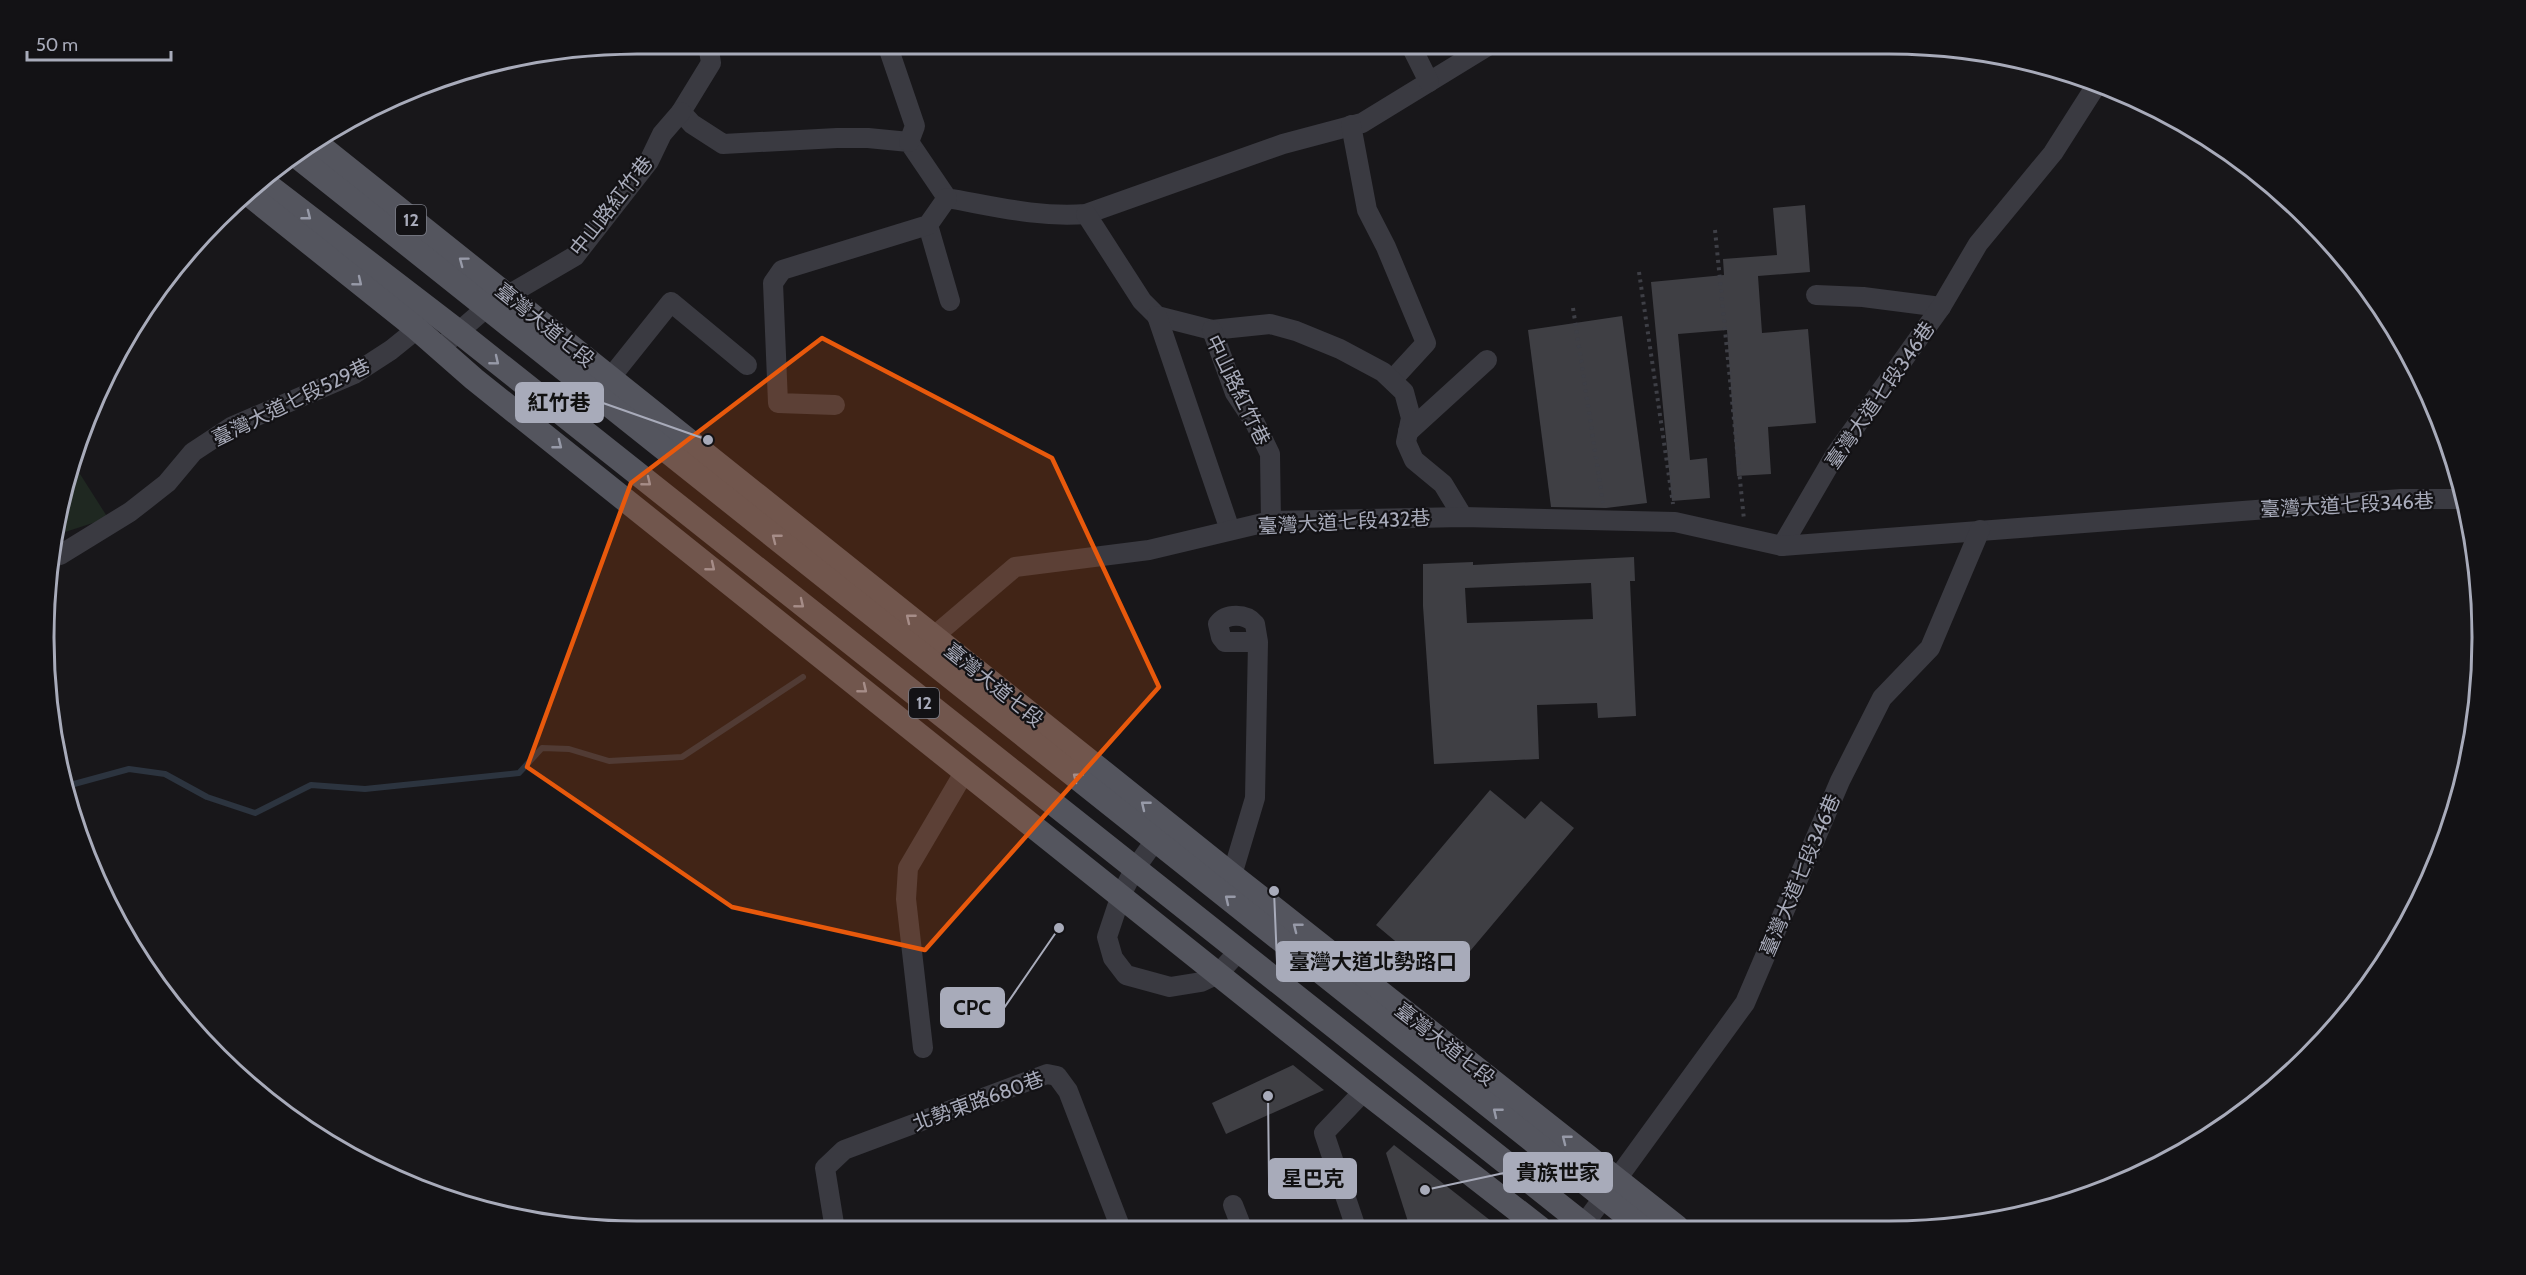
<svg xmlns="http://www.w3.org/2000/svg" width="2526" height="1275" viewBox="0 0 2526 1275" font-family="Cabin,'Noto Sans TC',sans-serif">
  <rect width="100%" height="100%" fill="#18171a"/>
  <!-- green -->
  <path fill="#1f2821" d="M73,463L108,518L53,536L55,521Z"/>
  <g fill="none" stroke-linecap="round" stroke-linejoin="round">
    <!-- stream -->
    <path stroke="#2c343f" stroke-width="6" d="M63,787L129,769L165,774L207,797L255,813L311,785L365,789L519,773L542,748L569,749L609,761L682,757L803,677"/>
  </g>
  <!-- building -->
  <g fill="#3f3f44" fill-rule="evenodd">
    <path d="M1805,205L1810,272L1758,276L1762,333L1808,329L1816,423L1768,427L1771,474L1737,476L1727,330L1678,334L1690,460L1707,458L1710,498L1672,501L1651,282L1724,275L1723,259L1777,255L1773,208Z"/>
    <path d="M1622,316L1647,503L1606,508L1551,507L1528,330Z"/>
    <path d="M1634,557L1635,581H1630L1636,716L1598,718L1597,703L1537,705L1539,759L1434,764L1423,606V564L1473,562V565ZM1591,583L1593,619L1467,623L1465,588Z"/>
    <path d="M1490,790L1525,819L1541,801L1574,828L1444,982L1376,925Z"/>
    <path d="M1293,1065L1324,1090L1226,1134L1212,1103Z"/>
    <path d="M1394,1145L1500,1228H1410L1386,1153Z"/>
  </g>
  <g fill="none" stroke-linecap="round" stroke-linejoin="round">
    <!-- path -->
    <g stroke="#3e3f46" stroke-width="4" stroke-dasharray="3 4.5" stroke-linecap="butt">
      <path d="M1715,230L1744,520"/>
      <path d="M1639,272L1673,504"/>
      <path d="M1573,308L1603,503"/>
    </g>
    <!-- minor -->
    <g stroke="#3a3a41" stroke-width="20">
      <path d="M708,44L711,63L681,112L692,124L723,144L837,138H868L909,142L947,198C993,206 1039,218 1086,214L1283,144L1362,123L1491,44"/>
      <path d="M887,44L915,126L909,142"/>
      <path d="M1410,44L1429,82"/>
      <path d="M1351,125L1367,210L1386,247L1426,343L1392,380"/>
      <path d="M1086,214L1142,301L1157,316L1212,330L1270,324L1296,331L1340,349L1383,372L1404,392L1411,418L1406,442L1414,460L1443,484L1463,517"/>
      <path d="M928,225L950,301"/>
      <path d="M1816,295L1863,297L1941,307"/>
      <path d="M1157,316L1230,530"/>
      <path d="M1212,330L1235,393L1255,423L1270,454L1271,521"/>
      <path d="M448,341L486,308L575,256L649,161L662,134L681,112"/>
      <path d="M611,377L671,302L747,365"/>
      <path d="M835,405L778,403L773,283L782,270L928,225L947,198"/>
      <path d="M1408,432L1487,360"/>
      <path d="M1782,546L1835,455L1941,307L1978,244L2053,153L2097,84"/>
      <path d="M50,558L60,555L130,512L167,483L193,452L231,427L354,374L391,350L417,329"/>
      <path d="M933,637L1015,567L1149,550L1271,521L1463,517L1675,522L1782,546L2401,499H2463"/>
      <path d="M1164,828L1134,870L1121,895L1107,937L1113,958L1126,975L1170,987L1201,982L1218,974L1238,952"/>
      <path d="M1232,875L1255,798L1258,642L1255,624C1246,613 1226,613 1218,624L1221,637L1225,642H1258"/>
      <path d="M923,1048L906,899L908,868L965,771"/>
      <path d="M1233,1205L1242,1228"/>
      <path d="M1582,1227L1745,1003L1840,781L1882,698L1930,648L1980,530"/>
      <path d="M1356,1228L1324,1133L1364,1091"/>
      <path d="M835,1230L825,1168L844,1150L1047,1074L1057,1076L1068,1091L1121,1229"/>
    </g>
    <!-- major -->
    <g stroke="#54555e" stroke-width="24">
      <path d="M314,141L1232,875L1677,1227"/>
      <path d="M294,154L1641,1227"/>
      <path d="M261,180L459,332L1587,1227"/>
      <path d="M247,193L417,329L474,379L1364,1091L1540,1228"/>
    </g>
  </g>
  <!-- one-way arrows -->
  <defs><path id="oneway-chevron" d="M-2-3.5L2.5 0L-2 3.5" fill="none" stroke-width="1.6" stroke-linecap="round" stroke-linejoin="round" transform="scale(1.5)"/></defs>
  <g stroke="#979aa8">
    <use href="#oneway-chevron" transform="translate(307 216) rotate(38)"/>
    <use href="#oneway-chevron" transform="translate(463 261) rotate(-143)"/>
    <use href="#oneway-chevron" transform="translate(358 282) rotate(39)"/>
    <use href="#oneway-chevron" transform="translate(495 361) rotate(39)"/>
    <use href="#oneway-chevron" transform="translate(558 445) rotate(38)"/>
    <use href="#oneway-chevron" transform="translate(647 482) rotate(39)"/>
    <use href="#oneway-chevron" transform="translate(776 538) rotate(-142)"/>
    <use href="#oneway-chevron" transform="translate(711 567) rotate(39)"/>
    <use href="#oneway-chevron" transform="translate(800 604) rotate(39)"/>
    <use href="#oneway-chevron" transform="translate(910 618) rotate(-141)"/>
    <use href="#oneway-chevron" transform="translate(863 689) rotate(39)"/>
    <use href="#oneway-chevron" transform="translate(1077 777) rotate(-142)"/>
    <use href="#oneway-chevron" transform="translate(1145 805) rotate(-141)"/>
    <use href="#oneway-chevron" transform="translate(1229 899) rotate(-141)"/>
    <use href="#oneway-chevron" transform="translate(1297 927) rotate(-142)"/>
    <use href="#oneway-chevron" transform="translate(1497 1112) rotate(-141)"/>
    <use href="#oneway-chevron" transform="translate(1566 1139) rotate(-142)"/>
  </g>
  <!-- marked area -->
  <path fill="#e8590c" fill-opacity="0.2" stroke="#e8590c" stroke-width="4.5" stroke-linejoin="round" d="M822,338L1052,458L1159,687L925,950L732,907L527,767L631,483Z"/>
  <g text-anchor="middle" stroke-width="4.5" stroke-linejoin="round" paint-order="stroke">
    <!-- shield labels -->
    <g fill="#131215" stroke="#7b7d88" stroke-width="1.5">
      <rect x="396" y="205" width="30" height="30" rx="4.5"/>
      <rect x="909" y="688" width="30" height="30" rx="4.5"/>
    </g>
    <g font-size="18" font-weight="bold" fill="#a8abba">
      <text x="411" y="226">12</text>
      <text x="924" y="709">12</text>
    </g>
    <!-- street labels -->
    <g font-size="20" fill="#a8abba" stroke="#131215">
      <text transform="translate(611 206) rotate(-52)" y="7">中山路紅竹巷</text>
      <text transform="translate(545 325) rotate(39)" y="7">臺灣大道七段</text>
      <text transform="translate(1238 390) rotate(64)" y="7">中山路紅竹巷</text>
      <text transform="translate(1880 395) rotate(-55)" y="7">臺灣大道七段346巷</text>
      <text transform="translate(291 402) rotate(-26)" y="7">臺灣大道七段529巷</text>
      <text transform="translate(2347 505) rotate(-3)" y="7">臺灣大道七段346巷</text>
      <text transform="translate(1344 522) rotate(-3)" y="7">臺灣大道七段432巷</text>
      <text transform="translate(994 685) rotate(39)" y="7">臺灣大道七段</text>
      <text transform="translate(1800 875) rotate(-67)" y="7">臺灣大道七段346巷</text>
      <text transform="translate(1445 1044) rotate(38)" y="7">臺灣大道七段</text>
      <text transform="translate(978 1101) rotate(-20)" y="7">北勢東路680巷</text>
    </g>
  </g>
  <!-- crop -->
  <path d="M0 0H2526V1275H0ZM637 54H1889A583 583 0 0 1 2472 637V638A583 583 0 0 1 1889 1221H637A583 583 0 0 1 54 638V637A583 583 0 0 1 637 54Z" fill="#131215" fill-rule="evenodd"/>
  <path fill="none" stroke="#a8abba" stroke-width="3" d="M637 54H1889A583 583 0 0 1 2472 637V638A583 583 0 0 1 1889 1221H637A583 583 0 0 1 54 638V637A583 583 0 0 1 637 54Z"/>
  <!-- callouts -->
  <path fill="none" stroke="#a8abba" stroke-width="2" d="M708 440L603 403M1274 891L1277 962M1059 928L1004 1008M1425 1190L1504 1173M1268 1096L1269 1179"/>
  <g fill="#a8abba" stroke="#131215" stroke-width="2">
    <circle cx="708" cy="440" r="6"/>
    <circle cx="1274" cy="891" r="6"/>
    <circle cx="1059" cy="928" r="6"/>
    <circle cx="1425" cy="1190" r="6"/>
    <circle cx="1268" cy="1096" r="6"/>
  </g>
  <g fill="#a8abba" stroke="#a8abba" stroke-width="2">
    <rect x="516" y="383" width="87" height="39" rx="6"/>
    <rect x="1277" y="942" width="192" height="39" rx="6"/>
    <rect x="941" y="988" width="63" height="39" rx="6"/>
    <rect x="1504" y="1153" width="108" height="39" rx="6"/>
    <rect x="1269" y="1159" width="87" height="39" rx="6"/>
  </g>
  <g font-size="21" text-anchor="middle" font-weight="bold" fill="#111">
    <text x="559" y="410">紅竹巷</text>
    <text x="1373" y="969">臺灣大道北勢路口</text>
    <text x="972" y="1015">CPC</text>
    <text x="1558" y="1180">貴族世家</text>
    <text x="1313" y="1186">星巴克</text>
  </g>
  <!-- scale -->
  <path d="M27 51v9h144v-9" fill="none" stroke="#a8abba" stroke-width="3"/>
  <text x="36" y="51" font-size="18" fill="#a8abba" stroke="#131215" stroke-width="4.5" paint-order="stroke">50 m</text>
</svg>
